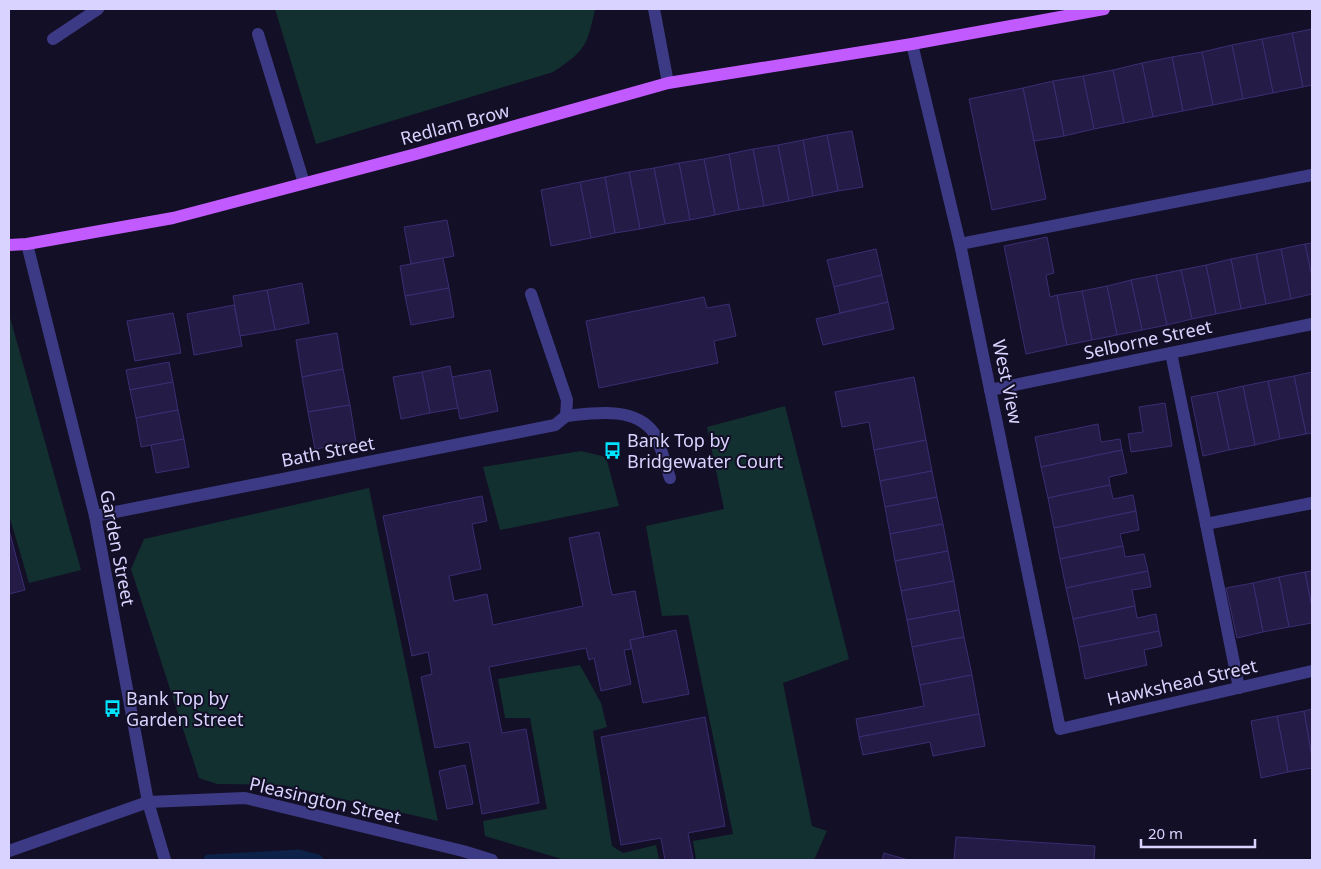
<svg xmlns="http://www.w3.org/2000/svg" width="1321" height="869" viewBox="0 0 1321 869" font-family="'Noto Sans',sans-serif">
  <rect width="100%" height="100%" fill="#130f26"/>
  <!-- green -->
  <g fill="#12302f">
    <path d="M275,9H595C587,46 585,51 553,72L316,144Z"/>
    <path d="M9,314L81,570L29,583L9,515Z"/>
    <path d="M785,406L849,659L783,683L812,826L827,831L814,860H696L693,841L733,834L688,615L662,616L646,526L724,509L707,427Z"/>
    <path d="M581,451L606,457L619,506L500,530L483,467Z"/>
    <path d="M369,488L438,821L282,785L217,784L199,778L131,569L144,539Z"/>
    <path d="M580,665L601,703L607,727L593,731L612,846L623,853L656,845L659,860H565L485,836L483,821L547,809L530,718H505L498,679Z"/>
  </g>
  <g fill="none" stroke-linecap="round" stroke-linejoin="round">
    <!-- stream -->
    <path stroke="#0c2248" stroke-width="11" d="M209,860L299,855L318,860"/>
  </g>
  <!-- building -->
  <g fill="#241b47" stroke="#3b2d73">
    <path d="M1312,29V85L1303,87L1292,33Z"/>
    <path d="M1292,33L1303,87L1273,93L1262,39Z"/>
    <path d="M1262,39L1273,93L1243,99L1232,45Z"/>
    <path d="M1232,45L1243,99L1213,105L1202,52Z"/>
    <path d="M1202,52L1213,105L1183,111L1172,57Z"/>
    <path d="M1172,57L1183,111L1153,117L1142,63Z"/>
    <path d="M1142,63L1153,117L1124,123L1113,70Z"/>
    <path d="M1113,70L1124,123L1094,129L1083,76Z"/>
    <path d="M1083,76L1094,129L1064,136L1053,81Z"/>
    <path d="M1053,81L1064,136L1034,141L1023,88Z"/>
    <path d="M1023,88L1046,199L992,210L969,99Z"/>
    <path d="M852,131L863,187L838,191L827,135Z"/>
    <path d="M827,135L838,191L813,196L803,140Z"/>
    <path d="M803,140L813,196L789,201L778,145Z"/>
    <path d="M778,145L789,201L764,206L753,149Z"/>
    <path d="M753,149L764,206L739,210L729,154Z"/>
    <path d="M729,154L739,210L715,215L704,159Z"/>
    <path d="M704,159L715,215L690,220L679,163Z"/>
    <path d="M679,163L690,220L665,224L654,168Z"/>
    <path d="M654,168L665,224L640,229L629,172Z"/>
    <path d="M629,172L640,229L615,233L605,177Z"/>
    <path d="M605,177L615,233L591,238L580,182Z"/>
    <path d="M580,182L591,238L551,246L541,190Z"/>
    <path d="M447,220L454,256L411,264L404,227Z"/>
    <path d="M1047,237L1054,273L1046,275L1050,297L1057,295L1067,345L1026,354L1004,246Z"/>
    <path d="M1312,243V277L1305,244Z"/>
    <path d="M1305,244L1312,277V294L1291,299L1281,249Z"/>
    <path d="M876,249L882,275L834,287L827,260Z"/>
    <path d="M1281,249L1291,299L1266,304L1256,254Z"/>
    <path d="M1256,254L1266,304L1241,309L1231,259Z"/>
    <path d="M443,258L449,288L405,296L400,266Z"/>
    <path d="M1231,259L1241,309L1216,314L1206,265Z"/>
    <path d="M1206,265L1216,314L1192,319L1181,270Z"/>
    <path d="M1181,270L1192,319L1167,325L1156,275Z"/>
    <path d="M882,275L888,302L840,313L834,287Z"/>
    <path d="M1156,275L1167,325L1142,330L1131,280Z"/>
    <path d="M1131,280L1142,330L1117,335L1107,286Z"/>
    <path d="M302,283L309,323L275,330L267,290Z"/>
    <path d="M1107,286L1117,335L1092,340L1082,291Z"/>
    <path d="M449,288L454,317L411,325L405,296Z"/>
    <path d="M267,290L275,330L240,336L233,296Z"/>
    <path d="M1082,291L1092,340L1067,345L1057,295Z"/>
    <path d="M704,297L707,308L729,304L736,336L714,341L718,363L599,388L586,321Z"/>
    <path d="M888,302L894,329L823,345L816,319Z"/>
    <path d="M234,305L242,346L194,355L187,314Z"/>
    <path d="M173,313L181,353L135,361L127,321Z"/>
    <path d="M337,333L343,369L302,377L296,340Z"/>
    <path d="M169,362L173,382L130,390L126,370Z"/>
    <path d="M450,366L458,408L430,413L422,372Z"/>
    <path d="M343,369L350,405L308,412L302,377Z"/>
    <path d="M490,370L498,411L460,419L452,377Z"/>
    <path d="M422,372L430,413L401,419L393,377Z"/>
    <path d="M1312,372V433L1306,434L1294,376Z"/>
    <path d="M1294,376L1306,434L1280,439L1268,381Z"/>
    <path d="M914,377L926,440L874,450L869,422L842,427L835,392Z"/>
    <path d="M1268,381L1280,439L1255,445L1243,386Z"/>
    <path d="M173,382L178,410L136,418L130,390Z"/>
    <path d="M1243,386L1255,445L1229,450L1217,392Z"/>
    <path d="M1217,392L1229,450L1203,456L1191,397Z"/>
    <path d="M1165,403L1172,446L1131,452L1128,434L1143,432L1139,407Z"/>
    <path d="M350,405L356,442L315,449L308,412Z"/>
    <path d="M178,410L184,439L141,447L136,418Z"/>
    <path d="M1098,424L1101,442L1120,439L1122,450L1041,467L1035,437Z"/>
    <path d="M184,439L189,467L156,473L151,445Z"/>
    <path d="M926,440L932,471L880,481L874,450Z"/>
    <path d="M1122,450L1127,473L1109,477L1110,485L1048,498L1041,467Z"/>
    <path d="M932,471L937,497L885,507L880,481Z"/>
    <path d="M1110,485L1113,499L1133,495L1136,511L1054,528L1048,498Z"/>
    <path d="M482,496L487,521L472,524L481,569L449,576L454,601L487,594L493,625L583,606L569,538L599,532L612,595L635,591L644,637L630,640L631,649L624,650L631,684L601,691L594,658L589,660L586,648L489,667L502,733L526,729L539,803L482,814L469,742L435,748L421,677L432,674L428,652L412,656L383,516Z"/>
    <path d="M937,497L943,524L890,534L885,507Z"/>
    <path d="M1136,511L1139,530L1120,534L1123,546L1060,559L1054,528Z"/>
    <path d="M943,524L948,551L895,561L890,534Z"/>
    <path d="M9,530L25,590L9,594Z"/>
    <path d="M1123,546L1125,557L1144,554L1148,571L1066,588L1060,559Z"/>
    <path d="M948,551L954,581L901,591L895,561Z"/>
    <path d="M1148,571L1151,587L1132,590L1135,606L1073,619L1066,588Z"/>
    <path d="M1312,571V608L1305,572Z"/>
    <path d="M1305,572L1312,608V623L1289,627L1279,577Z"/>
    <path d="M1279,577L1289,627L1263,632L1253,583Z"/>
    <path d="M954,581L959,610L907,620L901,591Z"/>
    <path d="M1253,583L1263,632L1237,638L1226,588Z"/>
    <path d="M1135,606L1137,618L1156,614L1159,631L1079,647L1073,619Z"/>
    <path d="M959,610L964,637L912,647L907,620Z"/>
    <path d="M676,630L689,694L643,703L630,640Z"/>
    <path d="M1159,631L1162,646L1144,650L1147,665L1085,679L1079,647Z"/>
    <path d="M964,637L972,675L920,685L912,647Z"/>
    <path d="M972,675L979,714L859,737L856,719L924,706L920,685Z"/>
    <path d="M1312,709V758L1304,711Z"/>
    <path d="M1304,711L1312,758V768L1288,772L1277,716Z"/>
    <path d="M979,714L985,746L933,756L930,742L863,755L859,737Z"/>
    <path d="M1277,716L1288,772L1261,778L1251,721Z"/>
    <path d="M705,717L725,826L688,833L693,859L686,860H665L661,838L621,845L601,737Z"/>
    <path d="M465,765L473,804L447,809L439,771Z"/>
    <path d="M956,837L1095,846L1094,860H954Z"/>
    <path d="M884,853L908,860H882Z"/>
  </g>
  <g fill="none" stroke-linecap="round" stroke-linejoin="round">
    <!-- service -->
    <g stroke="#3d3a85" stroke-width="12">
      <path d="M258,34L304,183"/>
      <path d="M960,244L1312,175"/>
      <path d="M1171,353L1206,524"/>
      <path d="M566,416C594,413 635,406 654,433C660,442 666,467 670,478"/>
      <path d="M1239,688L1206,524L1312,503"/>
    </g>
    <!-- minor -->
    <g stroke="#3d3a85" stroke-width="12">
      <path d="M654,9L668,83"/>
      <path d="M53,39L98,9"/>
      <path d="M912,44L960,244L1060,729L1312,671"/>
      <path d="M27,244L95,516L148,802L165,860"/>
      <path d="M990,390L1312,324"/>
      <path d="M95,516L555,425L566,416L567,400L531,294"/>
      <path d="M9,851L148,802L245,798L463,851L492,860"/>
    </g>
    <!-- primary -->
    <path stroke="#c25bff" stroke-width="12" d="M9,245L27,244L173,218L416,154L668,83L912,44L1104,9"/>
  </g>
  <!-- icons -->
  <defs>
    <symbol id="bus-bare" viewBox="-9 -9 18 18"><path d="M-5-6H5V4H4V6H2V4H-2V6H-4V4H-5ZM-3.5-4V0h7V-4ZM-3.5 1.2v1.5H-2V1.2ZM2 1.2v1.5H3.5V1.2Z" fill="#00e5ff" stroke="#130f26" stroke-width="2.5" paint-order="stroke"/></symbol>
  </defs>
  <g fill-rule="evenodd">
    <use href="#bus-bare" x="600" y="438" width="25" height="25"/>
    <use href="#bus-bare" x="100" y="696" width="25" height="25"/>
  </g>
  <g text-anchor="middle" stroke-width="4" stroke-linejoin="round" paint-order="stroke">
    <!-- street labels -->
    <g font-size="18" fill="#d9d4ff" stroke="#130f26">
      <text transform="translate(455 125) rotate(-15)" y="6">Redlam Brow</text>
      <text transform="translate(1148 340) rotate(-12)" y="6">Selborne Street</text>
      <text transform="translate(1007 382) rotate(78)" y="6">West View</text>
      <text transform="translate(328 452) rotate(-11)" y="6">Bath Street</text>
      <text transform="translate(117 548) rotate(79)" y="6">Garden Street</text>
      <text transform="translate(1182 683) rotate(-13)" y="6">Hawkshead Street</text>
      <text transform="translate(325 801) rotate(13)" y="6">Pleasington Street</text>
    </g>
    <!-- poi labels -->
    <g font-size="18" fill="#d9d4ff" stroke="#130f26" text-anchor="start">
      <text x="627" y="447">Bank Top by<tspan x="627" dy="21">Bridgewater Court</tspan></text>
      <text x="126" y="705">Bank Top by<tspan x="126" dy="21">Garden Street</tspan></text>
    </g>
  </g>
  <!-- border -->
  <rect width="1321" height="869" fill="none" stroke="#d9d4ff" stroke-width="20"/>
  <!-- scale -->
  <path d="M1141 839v8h114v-8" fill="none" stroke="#d9d4ff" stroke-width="2.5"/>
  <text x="1148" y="839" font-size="15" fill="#d9d4ff" stroke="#130f26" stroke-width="4" paint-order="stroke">20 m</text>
</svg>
